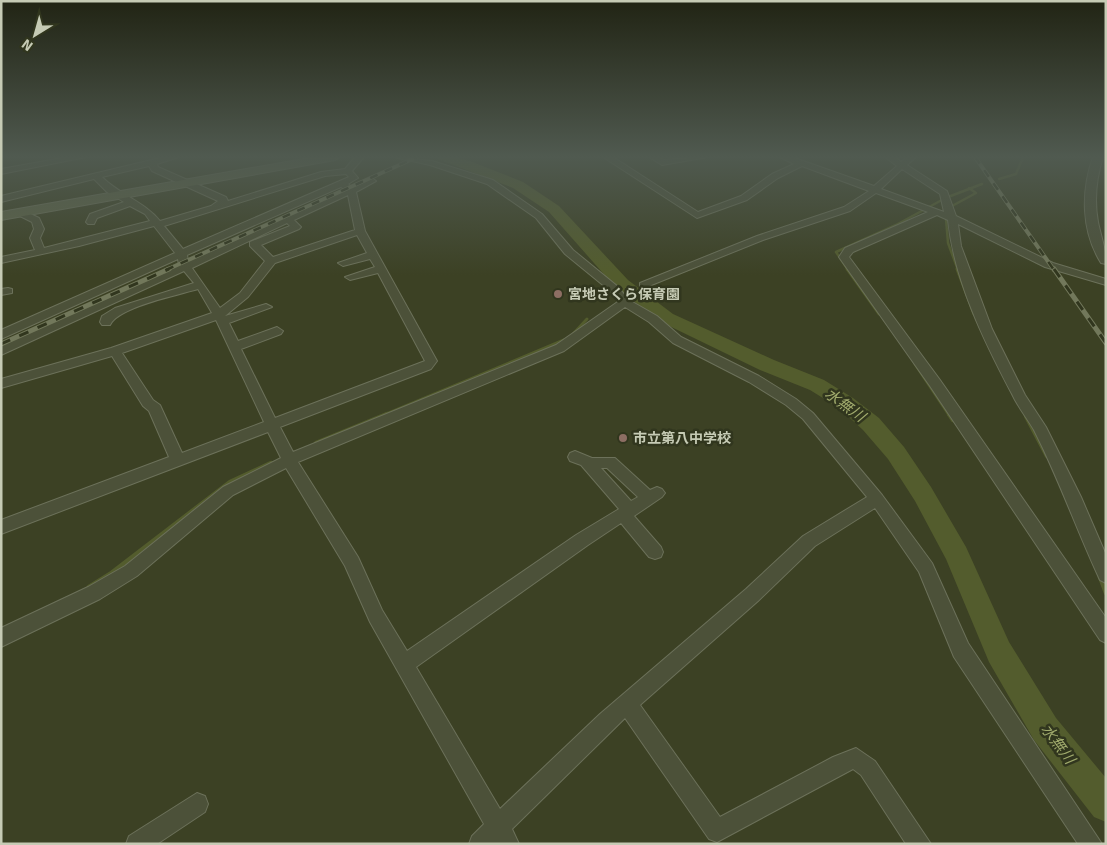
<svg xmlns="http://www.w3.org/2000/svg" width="1107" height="845" viewBox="0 0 1107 845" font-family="Signika,'Noto Sans JP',sans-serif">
  <rect width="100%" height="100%" fill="#3c4124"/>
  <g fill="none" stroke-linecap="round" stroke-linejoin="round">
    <!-- stream-far2 -->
    <g stroke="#535c2d" stroke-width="2.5">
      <path d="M999,179L1016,174L1023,157"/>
      <path d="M948,197L982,184"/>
      <path d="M952,206L976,193L969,188"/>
      <path d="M946,219L948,243L958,270"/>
      <path d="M848,270L836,252L896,225L940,201"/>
    </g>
    <!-- stream-far1 -->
    <g stroke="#535c2d" stroke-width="3">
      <path d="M847,269L879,314"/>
      <path d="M957,269L974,314"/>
      <path d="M632,299L637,297"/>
      <path d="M574,333L587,319"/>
      <path d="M915,364L949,415"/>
      <path d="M384,415L564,340"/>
    </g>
    <!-- stream -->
    <g stroke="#535c2d" stroke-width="4.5">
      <path d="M949,414L953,420"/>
      <path d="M1026,416L1047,456"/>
      <path d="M316,443L387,414"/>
      <path d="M1100,577L1106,593"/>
      <path d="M89,587L110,574L230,482L271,463"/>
    </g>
    <!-- river -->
    <path fill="#535c2d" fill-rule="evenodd" d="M433,157H454L470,161L523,182L559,206L628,280L673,314L774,360L824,380L853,398L879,418L904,447L931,487L966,547L1009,642L1056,718L1106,778V822L1094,817L1034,740L989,662L946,559L915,501L888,459L863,430L839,408L810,390L760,370L661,322L616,288L549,212L513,188Z"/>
    <defs>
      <g id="minor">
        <path d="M68,157H86L1,174V169Z"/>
        <path d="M164,157H179L157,164L158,167L226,197L228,201L321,172L345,169L355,157H364L352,171L358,178L348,184L352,187L372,178L376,181L356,192L365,231L437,361L431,369L280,427L293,452L556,345L619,301L609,290L565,254L536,218L487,184L430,165L394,157L432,161L493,180L542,214L573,250L617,286L629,300L657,316L681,337L759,376L796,399L813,413L882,495L932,563L968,643L1102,844H1078L954,657L919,572L875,508L815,546L758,601L640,705L720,817L833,757L856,748L875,761L931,844H906L861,775L853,769L717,842L709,839L625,718L512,829L519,844H469L472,836L484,824L370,622L345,566L286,468L233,495L137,576L100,599L1,647V628L88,587L125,566L223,487L281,458L268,432L1,534V520L169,457L149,411L143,406L112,356L1,388V379L111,348L212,313L198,289C178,295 118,307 110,325H102L100,322L102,316L115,308L194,283L184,271L1,355V346L179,265L178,259L1,339V330L175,253L154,226L79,246L1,263V257L35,250L30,238L34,229L32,222L18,215V211H24L39,218L44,229L40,238L44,248L150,221L145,214L130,206L97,218L94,224H88L86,222L90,214L124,202L107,192L94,179L1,202V196ZM149,166L152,171L218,201L211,206L160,221C145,202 120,195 102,177ZM346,174L349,177L183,249L164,226L325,176ZM341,187L345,190L188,261L187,255ZM348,195L355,230L273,257L261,245L299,229L301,227L294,220ZM287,223L290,226L250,242V246L265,261L240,293L220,308L192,268ZM357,235L367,253L338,263L343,266L370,259L375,267L345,277L350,280L378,273L425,361L275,418L241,349L281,334L283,331L277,327L238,341L229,323L272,307L266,304L225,316L248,297L275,263ZM625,307L649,322L673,343L749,382L786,405L803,419L867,497L803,536L746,589L600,714L500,809L416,667L588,545L621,523L649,557L655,559L661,557L663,552L661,547L634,516L662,497L665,493L662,489L657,487L650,490L615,458H592L575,451L570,453L568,457L570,461L581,465L619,509L576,535L407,651L382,610L358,557L298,462L564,351ZM216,320L264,422L182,453L160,405L153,400L122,353ZM601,468H607L638,497L631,501Z"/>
        <path d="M603,157H613L698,212L741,196L772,174L794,164L780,157H792L874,186L897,166L885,157H895L901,162L907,157H916L907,165L947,191L956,216L1053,263L1106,279V285L1045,267L958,224L961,246L992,329L1025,395L1046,427L1081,497L1106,555V583L1100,580C1077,531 1059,479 1034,430C1027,418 1018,407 1012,394C984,341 954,280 948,220L937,215L853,252L849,257L940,380L1106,618V643L1100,640L930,386L839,257L845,248L928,212L876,193L850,211L763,240L644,288L640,287V283L757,236L844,207L869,191L802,166L778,178L747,200L697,218ZM902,169L940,194L944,212L881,189Z"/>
        <path d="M649,157H659L663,160L708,157L662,165Z"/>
        <path d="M8,288L12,289V293L1,295V289Z"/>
        <path d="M197,793L205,796L208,804L205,812L157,844H126L129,836Z"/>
      </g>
      <path id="tertiary" d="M1093,157H1103C1096,179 1094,200 1098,222C1101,237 1106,248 1106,264L1101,263C1081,231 1081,191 1093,157Z"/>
      <path id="secondary" d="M315,157H340L335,160L1,220V212Z"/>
    </defs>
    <!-- minor casing -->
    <use href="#minor" stroke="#6c715a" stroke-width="2"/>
    <!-- tertiary casing -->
    <use href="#tertiary" stroke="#6c715a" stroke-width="2"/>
    <!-- secondary casing -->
    <use href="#secondary" stroke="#6c715a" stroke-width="2"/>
    <!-- minor -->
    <use href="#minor" fill="#4c5139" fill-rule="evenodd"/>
    <!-- tertiary -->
    <use href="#tertiary" fill="#4c5139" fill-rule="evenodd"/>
    <!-- secondary -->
    <use href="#secondary" fill="#5d6447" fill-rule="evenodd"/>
    <defs>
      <g id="rail-far1">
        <path d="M975,157L1054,270"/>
        <path d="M166,270L417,157"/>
      </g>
      <g id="rail">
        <path d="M1054,269L1106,343"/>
        <path d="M1,344L169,269"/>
      </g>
    </defs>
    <!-- rail-far1 casing -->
    <use href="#rail-far1" stroke="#72785b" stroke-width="4"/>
    <!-- rail casing -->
    <use href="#rail" stroke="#72785b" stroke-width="5"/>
    <!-- rail-far1 -->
    <use href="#rail-far1" stroke="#31361e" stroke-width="2.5" stroke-dasharray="8" stroke-linecap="butt"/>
    <!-- rail -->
    <use href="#rail" stroke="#31361e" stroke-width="3" stroke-dasharray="10" stroke-linecap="butt"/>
  </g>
  <!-- sky -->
  <linearGradient id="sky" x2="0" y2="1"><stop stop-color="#212414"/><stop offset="0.57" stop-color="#505a50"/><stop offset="1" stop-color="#505a50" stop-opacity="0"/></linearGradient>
  <rect width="1107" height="275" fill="url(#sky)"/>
  <!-- markers -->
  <g fill="#8d6e63" stroke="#31361e" stroke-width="2">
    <circle cx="558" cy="294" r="5"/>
    <circle cx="623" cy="438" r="5"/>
  </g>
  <g text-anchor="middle" stroke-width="5" stroke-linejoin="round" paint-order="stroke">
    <!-- poi labels -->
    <g font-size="14" font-weight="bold" fill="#c6cbb5" stroke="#31361e" text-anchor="start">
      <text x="568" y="299">宮地さくら保育園</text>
      <text x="633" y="443">市立第八中学校</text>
    </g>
    <!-- water labels -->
    <g font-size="15" font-style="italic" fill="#a1ab6d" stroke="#31361e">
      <text transform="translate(845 405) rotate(36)" y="5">水無川</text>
      <text transform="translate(1058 744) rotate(53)" y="5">水無川</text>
    </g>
  </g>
  <!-- border -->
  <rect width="1107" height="845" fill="none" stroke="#c6cbb5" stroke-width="5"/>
  <!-- north arrow -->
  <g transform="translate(35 35) rotate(217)" stroke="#31361e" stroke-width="4" paint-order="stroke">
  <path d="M0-4L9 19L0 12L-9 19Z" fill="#c6cbb5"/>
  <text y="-8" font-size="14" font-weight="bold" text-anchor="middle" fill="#c6cbb5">N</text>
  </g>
</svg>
